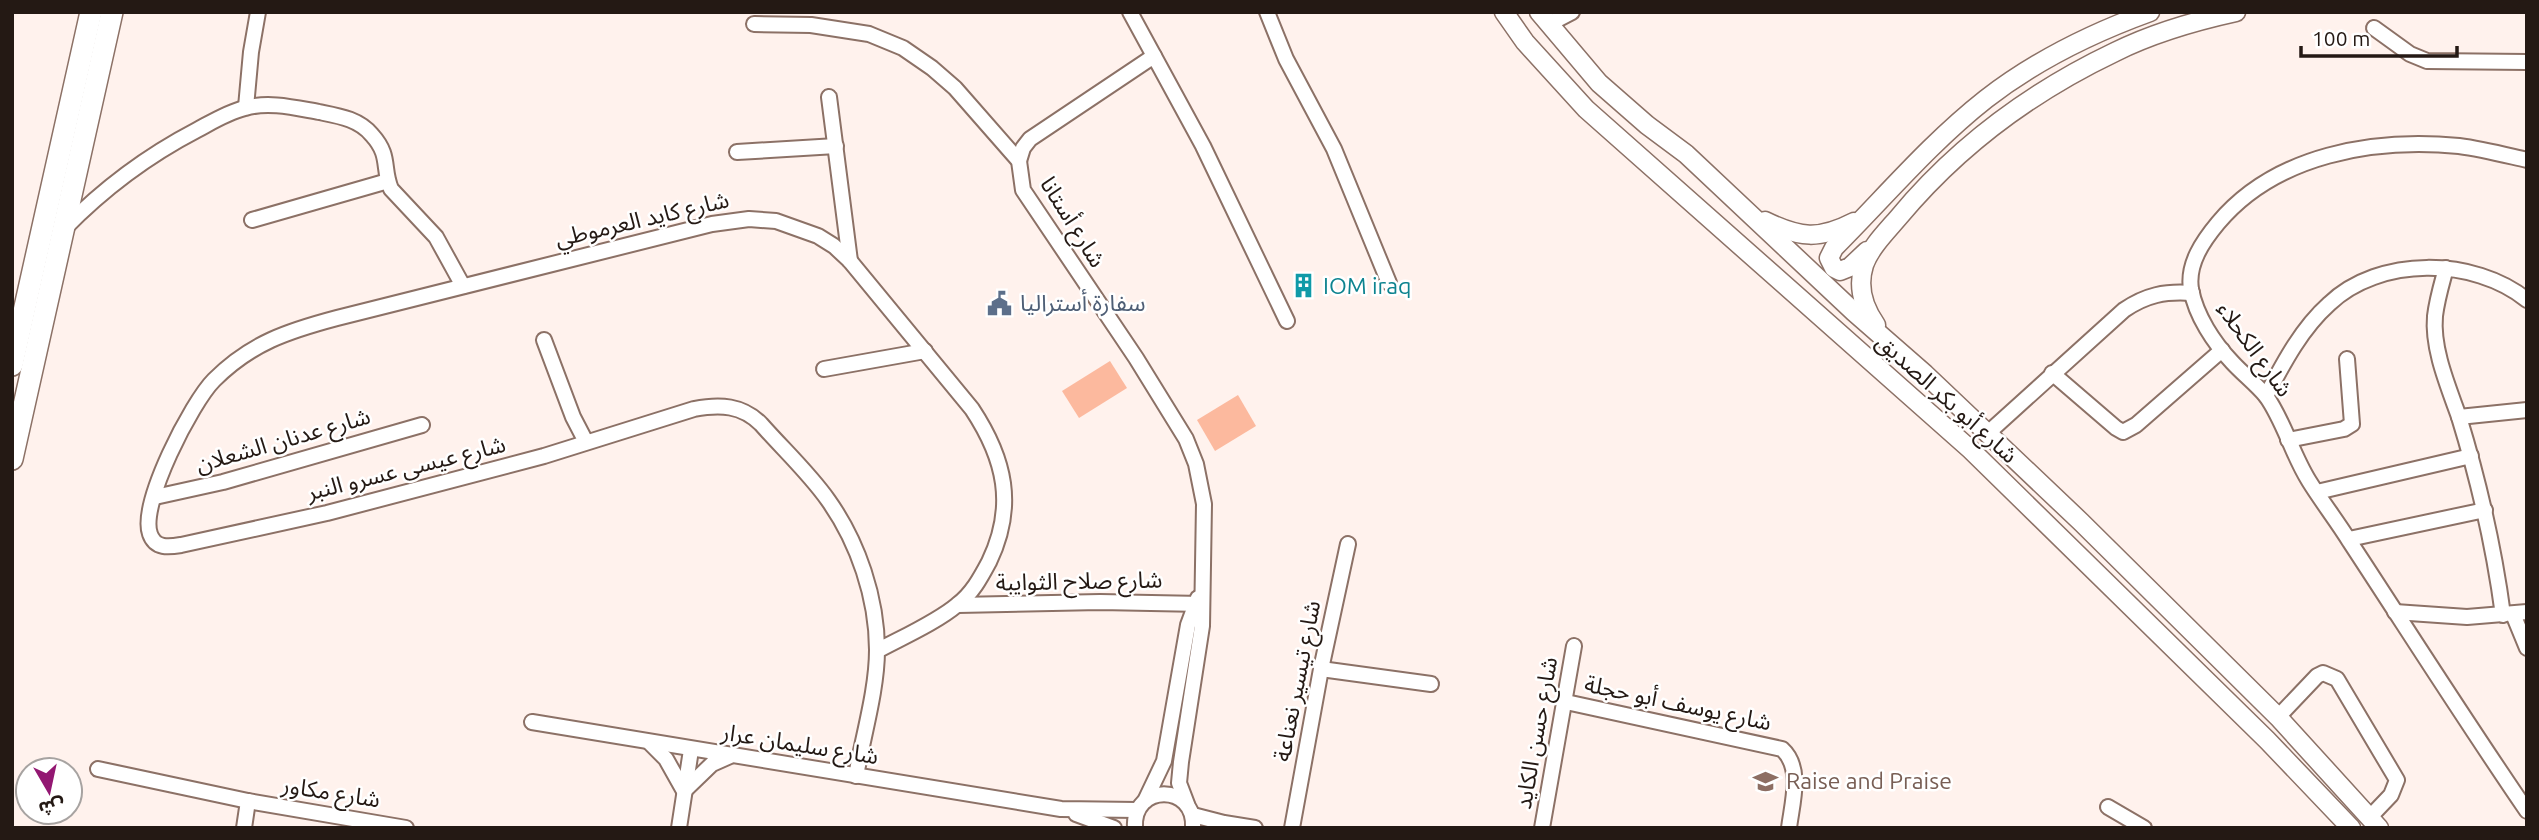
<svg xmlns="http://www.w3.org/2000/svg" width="2539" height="840" viewBox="0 0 2539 840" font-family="Ubuntu,'Noto Sans Arabic',sans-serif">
  <rect width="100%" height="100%" fill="#fff2ed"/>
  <!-- green -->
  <g fill="#fcb99e">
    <path d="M1110,361L1127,388L1079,418L1062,391Z"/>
    <path d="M1238,395L1256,426L1215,451L1197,420Z"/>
  </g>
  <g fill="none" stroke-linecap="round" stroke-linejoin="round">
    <defs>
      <g id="minor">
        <path d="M1130,12L1154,56"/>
        <path d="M1267,12L1286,59L1334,149L1389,283"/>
        <path d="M754,24L811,25L869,34L903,48L932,68L955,88L1019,161L1023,190L1136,358L1186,439L1196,464L1204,504L1202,626L1181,762L1179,783L1187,804"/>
        <path d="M1549,24L1572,12"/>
        <path d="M2374,28L2410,54L2427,61L2527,62"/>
        <path d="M829,97L850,261"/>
        <path d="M246,107L251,52L258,12"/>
        <path d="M737,152L836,146"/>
        <path d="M2527,160C2505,155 2482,149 2459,146C2374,138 2276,154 2218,223C2203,241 2187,264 2191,289C2196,316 2214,343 2232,362C2243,374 2256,384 2266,396C2284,421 2292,454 2309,481C2322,502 2337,521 2350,542C2409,632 2466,722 2527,811"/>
        <path d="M1019,161L1023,148L1030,139L1154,56L1203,146L1287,321"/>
        <path d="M252,220L388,181"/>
        <path d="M64,229C103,189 147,156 197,130C212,122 228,112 245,108C269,101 296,108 319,112C339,116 359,119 372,135C391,156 382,168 391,189L436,237L463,286"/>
        <path d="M2446,268C2442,283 2437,299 2435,316C2432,349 2448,386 2459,417L2527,410"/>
        <path d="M544,340L573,417L586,442"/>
        <path d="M824,369L925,351"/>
        <path d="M2052,373L2116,428L2123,432L2136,425L2222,350"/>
        <path d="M2266,396C2283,364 2301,329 2329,304C2379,256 2474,257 2527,300"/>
        <path d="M2459,417C2479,482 2494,547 2503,615"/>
        <path d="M1988,433L2124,310C2146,295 2165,291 2192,293"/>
        <path d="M2288,440L2344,429L2352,424L2347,359"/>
        <path d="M2317,492L2471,456"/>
        <path d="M155,497L223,482L422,425"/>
        <path d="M2349,539L2485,510"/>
        <path d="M958,605L1100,602L1202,604"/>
        <path d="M2395,612L2467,617L2527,612"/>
        <path d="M2513,614L2527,648"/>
        <path d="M1321,669L1431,684"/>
        <path d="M1566,702L1782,749C1803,768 1792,803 1789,828"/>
        <path d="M2278,717L2317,676L2323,673L2337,679L2397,780L2391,795L2370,817"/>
        <path d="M532,722L1061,809L1137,810"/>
        <path d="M650,743L666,759L684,791L712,764L730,756"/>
        <path d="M98,769L248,801L406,828"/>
        <path d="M856,776C863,736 877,690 877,650C877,598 858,542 828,500C809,473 783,449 761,424C742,405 720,404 694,409L544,456L327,513L181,545C169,547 155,549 150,534C139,504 192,402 214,380C251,343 288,331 337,318L712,224L749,219L776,221L818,236L834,246L850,261L972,409C1005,459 1016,506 989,562C981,577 972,594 957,605C937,622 901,638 877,651"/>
        <path d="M1145,801L1164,761L1188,625L1198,598"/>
        <path d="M2108,807L2144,828"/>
        <path d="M1076,814L1114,828"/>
        <path d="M1193,815L1224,823L1255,828"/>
        <path d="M244,828L248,801"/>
        <path d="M679,828L691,750"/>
        <path d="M1135,828C1132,783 1196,783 1193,828"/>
        <path d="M1292,828L1321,669L1348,544"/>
        <path d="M1542,828L1574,646"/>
      </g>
      <g id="major">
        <path d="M1504,12L1525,42L1586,109L1971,450L2267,740L2351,828"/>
        <path d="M1539,12L1599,83L1647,125L1686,154L1854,312L1925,374L2081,522L2278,717L2379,828"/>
        <path d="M1765,221C1800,238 1819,240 1854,222"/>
        <path d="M1867,251L1850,267L1840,271L1834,268L1829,258L1834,248C1884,198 1930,143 1986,99C2035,61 2092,33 2150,12"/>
        <path d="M1876,325C1864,308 1857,287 1864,265C1870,248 1886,232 1898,218C1957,147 2031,92 2115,52C2153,33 2195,21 2236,12"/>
      </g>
      <g id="highway">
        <path d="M12,365L91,12"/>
        <path d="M12,459L112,12"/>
      </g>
    </defs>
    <!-- minor casing -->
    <use href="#minor" stroke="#8c7166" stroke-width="18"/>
    <!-- major casing -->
    <use href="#major" stroke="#8c7166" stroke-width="21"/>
    <!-- highway casing -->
    <use href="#highway" stroke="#8c7166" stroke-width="24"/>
    <!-- minor -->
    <use href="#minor" stroke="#fff" stroke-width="14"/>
    <!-- major -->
    <use href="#major" stroke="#fff" stroke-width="18"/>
    <!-- highway -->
    <use href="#highway" stroke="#fff" stroke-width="21"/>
  </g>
  <!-- icons -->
  <defs>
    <symbol id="building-bare" viewBox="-9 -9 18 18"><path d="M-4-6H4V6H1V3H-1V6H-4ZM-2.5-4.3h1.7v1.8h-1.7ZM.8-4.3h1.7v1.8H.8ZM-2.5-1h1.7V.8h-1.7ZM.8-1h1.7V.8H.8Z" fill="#0f9aa8" stroke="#fff" stroke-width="2.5" paint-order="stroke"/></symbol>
    <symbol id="civic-bare" viewBox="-9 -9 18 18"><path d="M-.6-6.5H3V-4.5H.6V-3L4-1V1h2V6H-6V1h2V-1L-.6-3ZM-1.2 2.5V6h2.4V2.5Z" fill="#5c6f8a" stroke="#fff" stroke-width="2.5" paint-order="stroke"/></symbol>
    <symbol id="school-bare" viewBox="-9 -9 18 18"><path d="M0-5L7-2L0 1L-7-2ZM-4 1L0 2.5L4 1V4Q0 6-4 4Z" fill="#8d6e63" stroke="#fff" stroke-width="2.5" paint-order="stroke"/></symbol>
  </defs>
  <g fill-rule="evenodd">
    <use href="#building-bare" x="1286" y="268" width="35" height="35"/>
    <use href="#civic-bare" x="982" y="286" width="35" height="35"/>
    <use href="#school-bare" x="1748" y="764" width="35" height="35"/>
  </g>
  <g text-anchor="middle" stroke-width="5" stroke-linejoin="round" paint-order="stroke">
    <!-- street labels -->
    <g font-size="23" fill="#241914" stroke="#fff">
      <text transform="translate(642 219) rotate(-13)" y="8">شارع كايد العرموطي</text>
      <text transform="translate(1073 222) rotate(58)" y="8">شارع أستانا</text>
      <text transform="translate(2255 349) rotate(54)" y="8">شارع الكحلاء</text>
      <text transform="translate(1947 398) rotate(42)" y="8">شارع أبو بكر الصديق</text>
      <text transform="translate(283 440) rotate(-16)" y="8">شارع عدنان الشعلان</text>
      <text transform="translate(406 468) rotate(-14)" y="8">شارع عيسى عسرو النبر</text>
      <text transform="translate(1079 581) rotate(-1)" y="8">شارع صلاح الثوايبة</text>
      <text transform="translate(1297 681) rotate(-79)" y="8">شارع تيسير نعناعة</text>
      <text transform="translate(1678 703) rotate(12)" y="8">شارع يوسف أبو حجلة</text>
      <text transform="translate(1536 733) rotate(-80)" y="8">شارع حسن الكايد</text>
      <text transform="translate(800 744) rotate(9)" y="8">شارع سليمان عرار</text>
      <text transform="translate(331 792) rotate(9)" y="8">شارع مكاور</text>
    </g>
    <!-- culture labels -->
    <g font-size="23" fill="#0d838f" stroke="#fff" text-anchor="start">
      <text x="1323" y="294">IOM iraq</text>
    </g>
    <!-- service labels -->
    <g font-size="23" fill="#4e5e75" stroke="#fff" text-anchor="start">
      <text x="1020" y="311">سفارة أستراليا</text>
    </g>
    <!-- education labels -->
    <g font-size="23" fill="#785e54" stroke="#fff" text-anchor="start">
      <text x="1786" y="789">Raise and Praise</text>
    </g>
  </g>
  <!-- border -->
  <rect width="2539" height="840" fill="none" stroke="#241914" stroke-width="28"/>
  <!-- north arrow -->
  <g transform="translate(49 791) rotate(171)"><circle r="33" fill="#ffffff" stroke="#a7a3a1" stroke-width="2"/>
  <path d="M0-5L12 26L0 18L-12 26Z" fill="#931772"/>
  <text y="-10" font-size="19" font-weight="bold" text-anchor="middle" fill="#241914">ش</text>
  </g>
  <!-- scale -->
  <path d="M2301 46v10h156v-10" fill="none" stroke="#241914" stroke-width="3.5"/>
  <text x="2312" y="46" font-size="21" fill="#241914" stroke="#ffffff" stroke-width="5" paint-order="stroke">100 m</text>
</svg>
